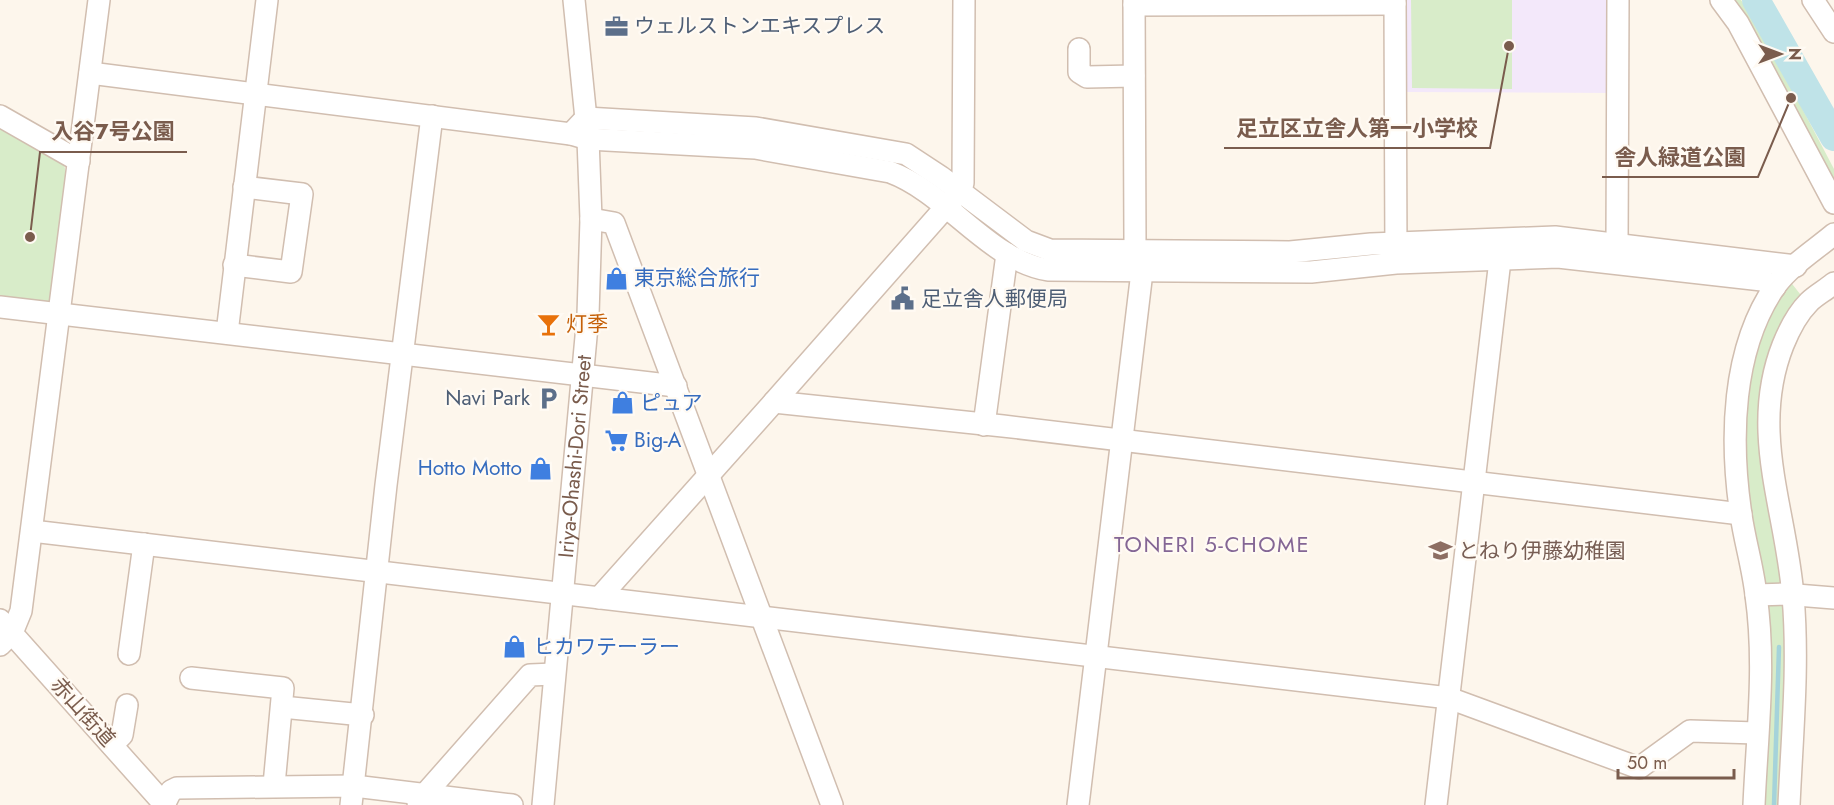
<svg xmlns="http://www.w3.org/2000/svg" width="1834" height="805" viewBox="0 0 1834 805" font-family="Jost,'Noto Sans JP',sans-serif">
  <rect width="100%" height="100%" fill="#fdf6ec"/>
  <!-- education -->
  <path fill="#f3e8fa" d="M1406,0H1610L1611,93L1407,92Z"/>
  <!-- green -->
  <g fill="#d8ecc9">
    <path d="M1411,0H1512V89L1412,88Z"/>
    <path d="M1727,0H1741L1760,28L1834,169V186Z"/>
    <path d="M0,127L64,165L67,176L54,299L43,306L0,301Z"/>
    <path d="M1789,280L1804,299L1768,377L1786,603L1785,805H1758L1741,462L1742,426L1756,330Z"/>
  </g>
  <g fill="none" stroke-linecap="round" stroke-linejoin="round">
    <!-- stream -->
    <path stroke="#a5d3da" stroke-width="4.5" d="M1774,805L1779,647"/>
    <!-- river -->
    <path stroke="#bfe3e8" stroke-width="28" d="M1756,0L1834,137"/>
    <defs>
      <g id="minor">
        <path d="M964,0L963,183L960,191L774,402L1003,426L1741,514"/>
        <path d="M1395,0L1396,257"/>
        <path d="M1721,0L1738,23L1834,203"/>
        <path d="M1813,0L1834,32"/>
        <path d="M1134,5L1395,4"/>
        <path d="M1079,49V72L1087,77L1134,76"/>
        <path d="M90,73L571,134L588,139L755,148L890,172C947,193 988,260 1048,270L1311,272L1396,263L1558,257L1762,280L1775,287"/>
        <path d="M0,116L79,161"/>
        <path d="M571,134L586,118L756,128L906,154L941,177L1026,241L1050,250L1290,252L1371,244L1555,237L1796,266"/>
        <path d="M591,219L614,223L832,805"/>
        <path d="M1617,244L1618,0"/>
        <path d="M234,265L291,272L302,194L244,187"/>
        <path d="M0,307L676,386"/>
        <path d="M227,333L267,0"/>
        <path d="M984,425L1007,254"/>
        <path d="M32,531L1449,698L1639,768L1690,731L1757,733"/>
        <path d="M1756,595L1784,594L1834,598"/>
        <path d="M599,598L774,402"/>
        <path d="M0,620L165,805"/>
        <path d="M0,645L12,633L21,611L99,0"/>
        <path d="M129,654L144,544"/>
        <path d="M191,678L283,688L274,785"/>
        <path d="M282,707L363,715"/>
        <path d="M112,745L122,735L127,705"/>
        <path d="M418,802L530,675L554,674"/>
        <path d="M164,805L171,791L177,788L354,786L512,805"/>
        <path d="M351,805L386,485L432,116"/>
        <path id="s1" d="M543,805L588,315L591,219L588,139L574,0"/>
        <path d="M1078,805L1141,280L1135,242L1134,0"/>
        <path d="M1436,805L1500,260"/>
        <path d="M1754,805C1757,735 1766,665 1756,595C1753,568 1745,542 1741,515C1730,441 1731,349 1776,285C1791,265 1815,250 1834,234"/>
        <path d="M1789,805C1792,736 1799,665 1793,596C1786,509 1749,431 1783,345C1789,330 1797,314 1809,302C1816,295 1826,290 1834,283"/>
      </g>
    </defs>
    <!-- minor casing -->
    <use href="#minor" stroke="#d1beb0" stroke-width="24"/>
    <!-- minor -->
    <use href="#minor" stroke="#fff" stroke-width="21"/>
  </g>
  <!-- icons -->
  <defs>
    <symbol id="office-bare" viewBox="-9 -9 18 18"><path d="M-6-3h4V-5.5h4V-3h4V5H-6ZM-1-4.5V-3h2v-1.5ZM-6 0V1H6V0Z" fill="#5c6f8a" stroke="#fffaf3" stroke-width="2.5" paint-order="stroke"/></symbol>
    <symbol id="shop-bare" viewBox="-9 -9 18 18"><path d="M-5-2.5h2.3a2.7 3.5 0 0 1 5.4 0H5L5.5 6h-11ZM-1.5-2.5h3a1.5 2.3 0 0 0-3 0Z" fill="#3f7fe0" stroke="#fffaf3" stroke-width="2.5" paint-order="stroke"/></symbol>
    <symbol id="civic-bare" viewBox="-9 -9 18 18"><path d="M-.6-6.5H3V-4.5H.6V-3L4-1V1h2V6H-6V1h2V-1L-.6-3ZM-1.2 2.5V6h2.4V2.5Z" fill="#5c6f8a" stroke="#fffaf3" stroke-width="2.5" paint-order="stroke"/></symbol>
    <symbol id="bar-bare" viewBox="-9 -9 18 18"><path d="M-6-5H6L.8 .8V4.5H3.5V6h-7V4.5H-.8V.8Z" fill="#e8710a" stroke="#fffaf3" stroke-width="2.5" paint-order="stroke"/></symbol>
    <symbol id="parking-bare" viewBox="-9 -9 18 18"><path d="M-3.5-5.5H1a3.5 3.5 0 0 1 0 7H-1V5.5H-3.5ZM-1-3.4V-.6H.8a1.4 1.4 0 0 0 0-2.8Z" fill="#5c6f8a" stroke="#fffaf3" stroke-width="2.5" paint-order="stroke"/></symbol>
    <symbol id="supermarket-bare" viewBox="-9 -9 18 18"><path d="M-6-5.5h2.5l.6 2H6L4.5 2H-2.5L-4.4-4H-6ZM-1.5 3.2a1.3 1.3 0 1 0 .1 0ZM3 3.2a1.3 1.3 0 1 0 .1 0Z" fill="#3f7fe0" stroke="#fffaf3" stroke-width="2.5" paint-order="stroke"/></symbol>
    <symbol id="school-bare" viewBox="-9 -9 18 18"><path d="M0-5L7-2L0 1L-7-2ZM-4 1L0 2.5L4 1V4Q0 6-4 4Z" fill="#8d6e63" stroke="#fffaf3" stroke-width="2.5" paint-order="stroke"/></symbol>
  </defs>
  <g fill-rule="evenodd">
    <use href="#office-bare" x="600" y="10" width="33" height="33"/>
    <use href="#shop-bare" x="600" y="262" width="33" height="33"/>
    <use href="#civic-bare" x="886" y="282" width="33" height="33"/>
    <use href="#bar-bare" x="532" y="308" width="33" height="33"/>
    <use href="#parking-bare" x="532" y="382" width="33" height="33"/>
    <use href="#shop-bare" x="606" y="386" width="33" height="33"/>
    <use href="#supermarket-bare" x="600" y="424" width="33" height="33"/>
    <use href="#shop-bare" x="524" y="452" width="33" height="33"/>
    <use href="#school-bare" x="1424" y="534" width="33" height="33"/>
    <use href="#shop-bare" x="498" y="630" width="33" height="33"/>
  </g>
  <g text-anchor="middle" stroke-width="4.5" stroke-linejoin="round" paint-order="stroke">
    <!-- service labels -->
    <g font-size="21" fill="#4e5e75" stroke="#fffaf3" text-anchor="start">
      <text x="634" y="33">ウェルストンエキスプレス</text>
      <text x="921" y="306">足立舎人郵便局</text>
      <text x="530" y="405" text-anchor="end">Navi Park</text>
    </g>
    <!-- shop labels -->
    <g font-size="21" fill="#366cbe" stroke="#fffaf3" text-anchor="start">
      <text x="634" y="285">東京総合旅行</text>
      <text x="640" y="410">ピュア</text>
      <text x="634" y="447">Big-A</text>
      <text x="522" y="475" text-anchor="end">Hotto Motto</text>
      <text x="533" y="654">ヒカワテーラー</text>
    </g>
    <!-- food labels -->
    <g font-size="21" fill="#c56008" stroke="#fffaf3" text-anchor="start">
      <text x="566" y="331">灯季</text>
    </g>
    <!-- street labels -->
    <g font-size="21" fill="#7a5c4d" stroke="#fffaf3">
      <text dy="7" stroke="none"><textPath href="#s1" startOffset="350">Iriya-Ohashi-Dori Street</textPath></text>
      <text transform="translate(83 712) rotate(48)" y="7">赤山街道</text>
    </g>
    <!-- education labels -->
    <g font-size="21" fill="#785e54" stroke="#fffaf3" text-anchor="start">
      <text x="1458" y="558">とねり伊藤幼稚園</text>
    </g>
    <!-- neighbourhood labels -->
    <g font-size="22" letter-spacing="1.5" fill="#846695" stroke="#fffaf3">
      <text x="1212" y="552">TONERI 5-CHOME</text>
    </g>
  </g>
  <!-- callouts -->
  <path fill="none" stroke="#7a5c4d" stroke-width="2" d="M1509 46L1490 148H1224M30 237L40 152H187M1791 98L1758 177H1602"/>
  <g fill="#7a5c4d" stroke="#fffaf3" stroke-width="2">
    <circle cx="1509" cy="46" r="6"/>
    <circle cx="30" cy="237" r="6"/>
    <circle cx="1791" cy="98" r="6"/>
  </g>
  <g font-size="22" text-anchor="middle" font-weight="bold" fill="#7a5c4d" stroke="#fffaf3" stroke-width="4.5" stroke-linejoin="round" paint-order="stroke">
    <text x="1357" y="136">足立区立舎人第一小学校</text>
    <text x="113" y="139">入谷7号公園</text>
    <text x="1680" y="165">舎人緑道公園</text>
  </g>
  <!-- north arrow -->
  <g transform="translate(1780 54) rotate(90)" stroke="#fffaf3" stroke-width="4.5" paint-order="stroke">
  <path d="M0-4.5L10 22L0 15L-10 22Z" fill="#7a5c4d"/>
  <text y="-9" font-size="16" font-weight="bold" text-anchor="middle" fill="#7a5c4d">N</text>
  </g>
  <!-- scale -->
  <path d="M1618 769v9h116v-9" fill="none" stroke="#7a5c4d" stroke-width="3"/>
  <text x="1627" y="769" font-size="18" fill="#7a5c4d" stroke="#fffaf3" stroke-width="4.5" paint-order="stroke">50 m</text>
</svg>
